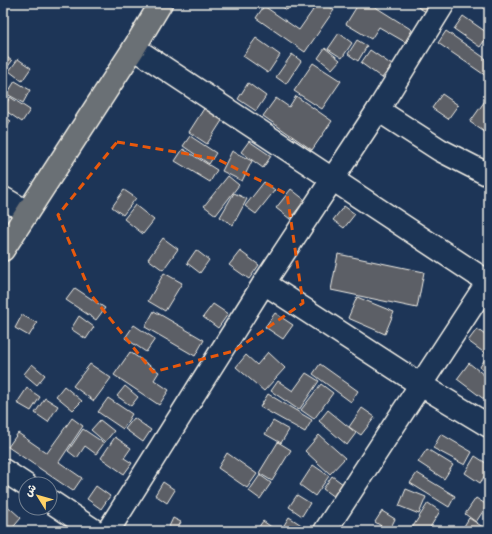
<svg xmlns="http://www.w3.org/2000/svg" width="492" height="534" viewBox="0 0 492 534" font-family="Itim,'Playpen Sans Arabic',sans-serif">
  <rect width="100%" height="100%" fill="#1d3557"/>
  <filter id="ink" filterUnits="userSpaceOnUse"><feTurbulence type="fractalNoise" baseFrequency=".025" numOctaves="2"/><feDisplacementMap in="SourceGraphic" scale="8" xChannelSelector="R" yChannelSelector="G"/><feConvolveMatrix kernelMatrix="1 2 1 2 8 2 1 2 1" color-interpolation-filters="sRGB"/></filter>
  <g filter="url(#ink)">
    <!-- building -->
    <g fill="#5c5e66" stroke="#f4f1e8">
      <path d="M277,3H291L287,10Z"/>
      <path d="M302,3H324L334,10L305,52L256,18L264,6L299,30L313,10Z"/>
      <path d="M359,3H369L412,30L405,42L379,27L371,39L346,24Z"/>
      <path d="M411,3H431L426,12Z"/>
      <path d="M463,16L489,34L480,47L454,29Z"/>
      <path d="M446,31L489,61V78L438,43Z"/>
      <path d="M339,33L352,43L342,58L328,49Z"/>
      <path d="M256,38L280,55L268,73L243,56Z"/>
      <path d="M357,40L367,46L358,61L348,54Z"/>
      <path d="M325,48L340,60L332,69L318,58Z"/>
      <path d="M370,50L392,65L382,78L361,63Z"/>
      <path d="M3,54L12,61L3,73Z"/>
      <path d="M292,54L301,61L286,84L276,77Z"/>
      <path d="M18,59L31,68L22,81L9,71Z"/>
      <path d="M313,63L341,81L322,109L294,91Z"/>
      <path d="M15,81L30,90L23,103L7,94Z"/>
      <path d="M248,83L266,96L256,111L238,99Z"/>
      <path d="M442,94L458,105L448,119L432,108Z"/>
      <path d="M296,96L332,121L312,150L263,116L276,98L289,107Z"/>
      <path d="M10,97L30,110L22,122L3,109Z"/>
      <path d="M487,98L489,99V135L470,122Z"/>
      <path d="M205,107L223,119L207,144L189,132Z"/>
      <path d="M3,116L11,121L3,133Z"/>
      <path d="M190,136L216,153L209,164L183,146Z"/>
      <path d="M249,141L271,156L263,168L241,152Z"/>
      <path d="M183,149L217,170L210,182L175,161Z"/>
      <path d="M232,151L252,161L242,181L222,171Z"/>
      <path d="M228,176L239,185L216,215L204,206Z"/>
      <path d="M264,182L275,190L256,214L245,206Z"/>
      <path d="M291,189L305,200L290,219L276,208Z"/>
      <path d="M124,190L136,198L123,215L112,207Z"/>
      <path d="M234,193L247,199L233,225L220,217Z"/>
      <path d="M135,205L154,220L143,234L124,219Z"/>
      <path d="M344,206L355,214L344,228L333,220Z"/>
      <path d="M163,238L178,249L163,270L148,259Z"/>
      <path d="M196,250L209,260L200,273L187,263Z"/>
      <path d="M240,251L259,265L249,279L229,265Z"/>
      <path d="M338,254L424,272L417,308L331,290Z"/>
      <path d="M164,273L182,283L165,311L148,301Z"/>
      <path d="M75,288L105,308L96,320L66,300Z"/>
      <path d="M357,297L394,312L385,334L348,318Z"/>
      <path d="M213,304L228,314L218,328L203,317Z"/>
      <path d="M154,311L204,340L195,356L145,327Z"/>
      <path d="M275,313L293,325L283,339L265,327Z"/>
      <path d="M22,315L37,323L29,336L15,328Z"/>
      <path d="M79,316L94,327L86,339L71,329Z"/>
      <path d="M134,325L155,339L146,352L125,338Z"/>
      <path d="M477,329L489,338V349L486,354L468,341Z"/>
      <path d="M130,352L159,372L154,380L169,390L159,405L114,375Z"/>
      <path d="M268,352L285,368L264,391L236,367L246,355L257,365Z"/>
      <path d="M488,354L489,355V373L480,367Z"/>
      <path d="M469,363L489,379V403L457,379Z"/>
      <path d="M32,364L45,375L37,385L24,374Z"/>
      <path d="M90,364L111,378L94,401L73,386Z"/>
      <path d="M320,364L358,391L351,402L313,374Z"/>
      <path d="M306,373L319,381L299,410L271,391L278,381L293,391Z"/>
      <path d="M321,384L333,393L314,419L301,410Z"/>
      <path d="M64,386L82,401L73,410L56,396Z"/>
      <path d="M125,386L138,397L131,406L117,396Z"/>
      <path d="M27,388L40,397L31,411L17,403Z"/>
      <path d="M268,394L312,420L305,432L260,407Z"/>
      <path d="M45,398L58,406L48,422L35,413Z"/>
      <path d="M108,398L132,414L123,429L98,412Z"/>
      <path d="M362,408L375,417L361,435L349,427Z"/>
      <path d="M328,410L356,433L347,445L319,421Z"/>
      <path d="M72,418L83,426L59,462L82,478L73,491L8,447L18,433L47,453Z"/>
      <path d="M134,418L151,430L143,442L125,429Z"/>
      <path d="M100,420L114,431L105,442L91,430Z"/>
      <path d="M273,421L289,430L281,443L265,434Z"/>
      <path d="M83,429L104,443L96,454L85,446L77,458L68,451Z"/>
      <path d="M441,434L472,452L465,465L433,448Z"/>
      <path d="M319,435L345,458L330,474L305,451Z"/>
      <path d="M115,437L131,448L124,458L132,463L124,474L101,458Z"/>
      <path d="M278,442L291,450L272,481L259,473Z"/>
      <path d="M427,449L453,465L444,479L418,462Z"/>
      <path d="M227,453L257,474L247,488L218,468Z"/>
      <path d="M475,456L489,465V469L480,483L465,473Z"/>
      <path d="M313,465L329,476L315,496L300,485Z"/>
      <path d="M417,473L455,496L449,507L410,483Z"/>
      <path d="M260,475L271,483L260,499L249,491Z"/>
      <path d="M332,476L343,484L334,497L323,489Z"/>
      <path d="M163,482L175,490L167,503L155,495Z"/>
      <path d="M96,486L110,496L101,509L87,499Z"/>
      <path d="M406,489L426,497L419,514L399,506Z"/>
      <path d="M297,495L310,503L302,516L289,507Z"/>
      <path d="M476,498L487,505L476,522L465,514Z"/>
      <path d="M3,502L21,518L10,531H6L3,529Z"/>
      <path d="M428,503L440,511L428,531H417L412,528Z"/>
      <path d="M382,511L395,519L389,531L375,522Z"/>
      <path d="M289,517L303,526L300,531L281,530Z"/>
      <path d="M173,518L181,522L176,531H167Z"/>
      <path d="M469,518L486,529L484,531H461Z"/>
      <path d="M263,521L277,531H256Z"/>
    </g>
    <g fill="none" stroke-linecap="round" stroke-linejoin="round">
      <defs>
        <g id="minor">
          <path d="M134,48L488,282"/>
          <path d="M378,110L440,150L489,175"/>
          <path d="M3,198L27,212"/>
          <path d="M264,283L421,385L489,426"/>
          <path d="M3,470L26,485"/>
          <path d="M50,501L95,531"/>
          <path d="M108,531L264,283L378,110L444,3"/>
          <path d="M325,531L489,280"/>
        </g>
        <path id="major" d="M3,250L134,48L161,3"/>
      </defs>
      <!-- minor casing -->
      <use href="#minor" stroke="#f4f1e8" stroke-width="25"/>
      <!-- major casing -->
      <use href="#major" stroke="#f4f1e8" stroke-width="25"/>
      <!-- minor -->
      <use href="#minor" stroke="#1d3557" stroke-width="22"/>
      <!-- major -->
      <use href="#major" stroke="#6a7074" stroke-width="22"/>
    </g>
  </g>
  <!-- marked area -->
  <path fill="none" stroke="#e8590c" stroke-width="3" stroke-dasharray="8 5" stroke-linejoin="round" d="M117,142L217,159L287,194L303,303L234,351L153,372L92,296L58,215Z"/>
  <!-- margin -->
  <rect width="492" height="534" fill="none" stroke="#1d3557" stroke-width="16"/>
  <rect x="8" y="8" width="476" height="518" fill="none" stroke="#f4f1e8" stroke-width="1.5" filter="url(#ink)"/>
  <!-- north arrow -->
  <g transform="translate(38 496) rotate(307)"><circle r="19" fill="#1d3557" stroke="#738091"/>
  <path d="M0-3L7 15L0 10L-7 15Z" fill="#ffd166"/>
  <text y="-6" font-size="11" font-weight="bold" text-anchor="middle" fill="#f4f1e8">ش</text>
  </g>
</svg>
